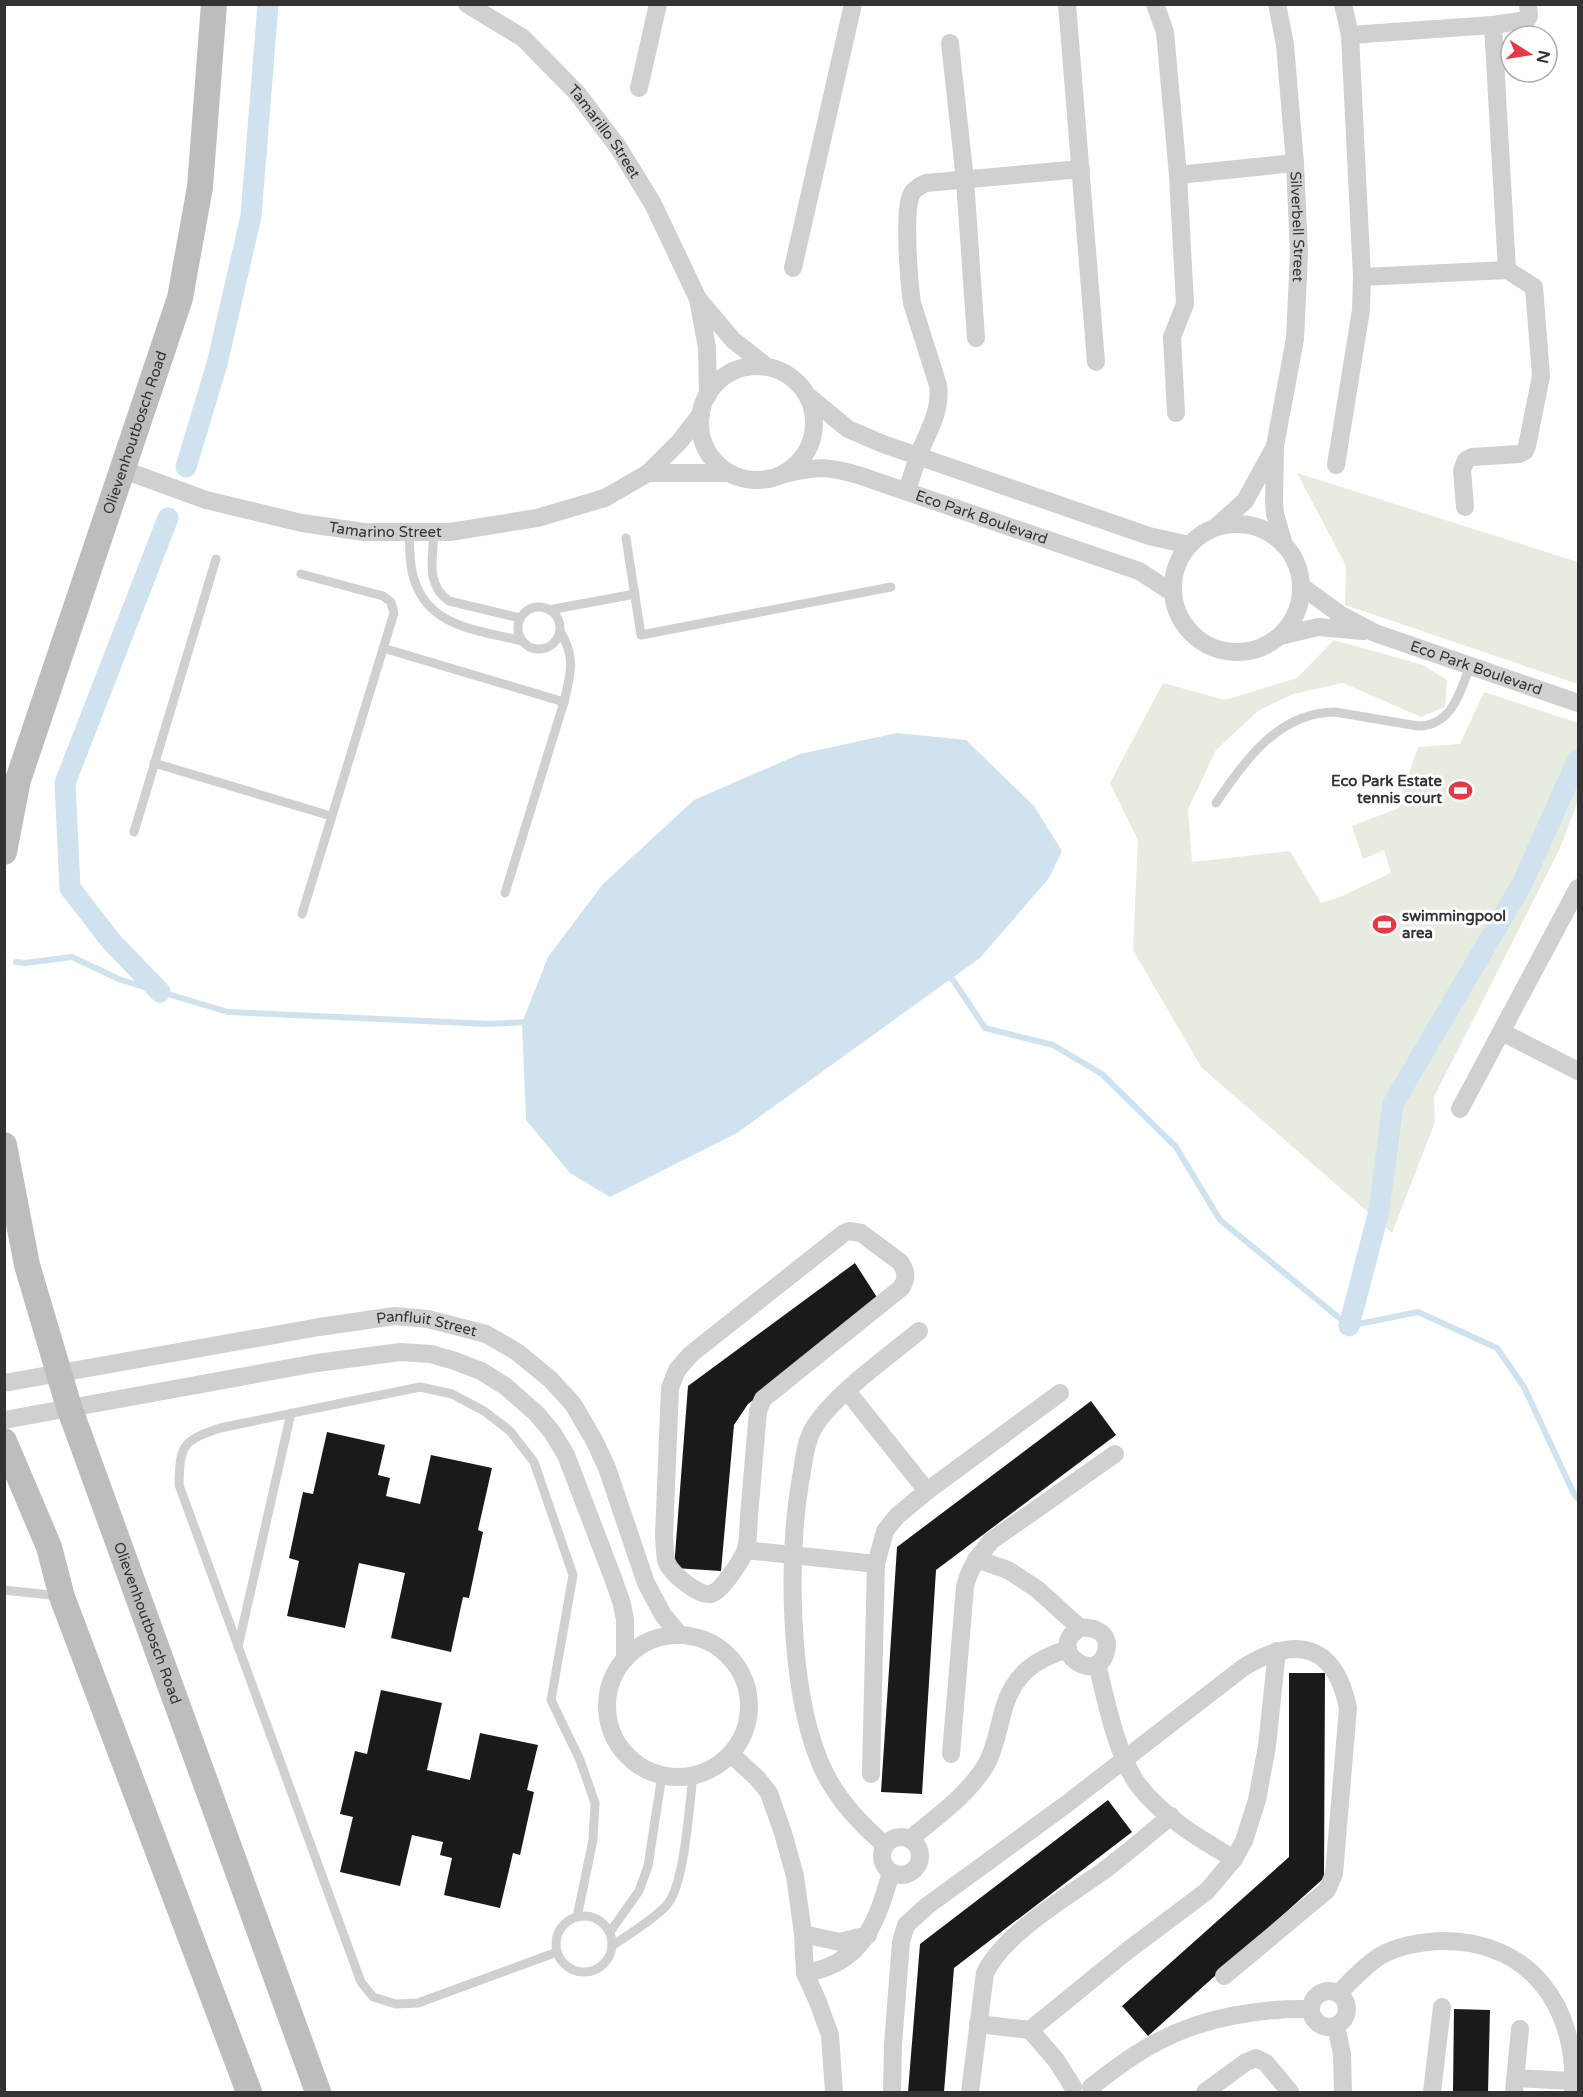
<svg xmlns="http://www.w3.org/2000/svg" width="1583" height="2097" viewBox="0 0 1583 2097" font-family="'Varela Round',sans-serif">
  <rect width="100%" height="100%" fill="#fff"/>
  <!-- green -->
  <g fill="#e6ecdf">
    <path d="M1297,473L1578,562V684L1345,605L1346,566Z"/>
    <path d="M1334,640L1423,665L1447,680L1445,707L1421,717L1343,683L1293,694L1259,710L1216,750L1188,809L1192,862L1290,851L1321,903L1340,897L1391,873L1384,850L1363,859L1352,826L1399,808L1400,799L1418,747L1460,744L1484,692L1578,723V801L1560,848L1434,1097L1435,1122L1392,1233L1201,1067L1133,950L1138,840L1110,783L1163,683L1225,700L1297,678Z"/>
  </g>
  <!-- water -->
  <path fill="#cfe2ee" d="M897,733L966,740L1034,806L1062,851L1049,878L980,958L737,1133L610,1197L570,1173L526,1120L522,1023L548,957L603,884L694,800L800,754Z"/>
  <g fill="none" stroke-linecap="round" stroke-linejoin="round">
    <!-- stream -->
    <g stroke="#cfe2ee" stroke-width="6">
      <path d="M16,962L25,963L72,957L121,980L228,1012L490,1024L529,1022"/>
      <path d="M945,975L953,980L985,1028L1053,1045L1102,1074L1176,1147L1220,1220L1349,1326L1418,1312L1497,1348L1524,1387L1574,1494L1578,1499"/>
    </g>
    <!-- canal -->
    <g stroke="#cfe2ee" stroke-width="21">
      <path d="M186,467L217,364L251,216L268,4"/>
      <path d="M160,992L111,941L70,888L65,783L168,518"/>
      <path d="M1349,1326L1379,1211L1393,1104L1522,884L1578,759"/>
    </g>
  </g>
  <!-- building -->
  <g fill="#1a1a1a">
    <path d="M855,1263L880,1302L748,1404L734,1425L721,1571L674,1568L688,1386Z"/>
    <path d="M1091,1401L1116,1435L936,1570L922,1794L881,1792L897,1547Z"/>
    <path d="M327,1432L385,1445L378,1475L390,1478L386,1496L420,1504L431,1455L492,1468L478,1530L483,1532L469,1598L463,1597L451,1652L391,1638L405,1573L359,1563L345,1628L287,1616L299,1561L289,1558L303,1492L313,1494Z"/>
    <path d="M1289,1673H1325L1324,1878L1148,2036L1122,2006L1289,1857Z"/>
    <path d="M381,1690L442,1703L427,1770L470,1780L480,1733L538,1745L527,1790L534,1792L520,1855L513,1853L500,1908L444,1895L452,1858L440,1855L443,1842L412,1835L400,1886L340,1872L353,1817L340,1814L355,1751L367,1754Z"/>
    <path d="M1108,1800L1132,1832L954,1968L944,2092H908L920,1944Z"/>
    <path d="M1454,2009L1490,2010L1488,2092H1453Z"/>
  </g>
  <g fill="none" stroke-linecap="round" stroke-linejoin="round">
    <!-- service -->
    <g stroke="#d0d0d0" stroke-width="9">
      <path d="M409,532C410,546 409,565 414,579C429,628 479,630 522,641"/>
      <path d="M434,532C433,558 425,584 449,601L520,618"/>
      <path d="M626,538L641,635L891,587"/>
      <path d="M301,574L383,596L391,602L394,613L302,914"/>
      <circle cx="539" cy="628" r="21"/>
      <path d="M549,610L635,594"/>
      <path d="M383,648L564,702"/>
      <path d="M154,763L331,816"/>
      <path d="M1216,803C1244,761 1279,712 1335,712L1418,726C1452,726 1460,692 1470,666"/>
      <path d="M134,832L216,559"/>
      <path d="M505,893L564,702C571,672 576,658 560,631"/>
      <path d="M4,1590L59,1596"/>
      <path d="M238,1647L291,1413"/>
      <circle cx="584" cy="1944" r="28"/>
      <path d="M610,1932L639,1891L648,1866L662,1775"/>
      <path d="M612,1946C629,1934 650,1922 665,1907C685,1889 689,1805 693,1776"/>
      <path d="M557,1952L418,2003L396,2004L373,1997L361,1982L179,1485C180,1445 182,1441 220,1428L420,1387L452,1394L484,1411L510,1431L534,1462L573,1575L551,1700L580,1760L595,1803L593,1840L577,1917"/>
    </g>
    <!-- minor -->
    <g stroke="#d0d0d0" stroke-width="18">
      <path id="s1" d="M467,4L523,38L577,93L618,147L653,204L698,299L707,348L708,395"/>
      <path d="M1067,4L1096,362"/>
      <path d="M1155,4L1165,32L1178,175L1185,304L1172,337L1176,413"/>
      <path id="s2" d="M1277,4L1285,45L1295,163L1299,253L1295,339L1275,446L1274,501L1275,514L1284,545"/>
      <path d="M1493,25L1507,270"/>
      <path d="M1350,35L1493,25L1527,20L1529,16L1528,4"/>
      <path d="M950,43L965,180L976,338"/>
      <path d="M639,88L658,4"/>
      <path d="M1178,175L1295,163"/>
      <path d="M793,268L853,4"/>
      <path d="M1362,277L1507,270L1534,287L1541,376L1527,446L1525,451L1519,454L1472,457L1466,460L1462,470L1465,507"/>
      <path d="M699,300L733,340L766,366"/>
      <circle cx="757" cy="423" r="57"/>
      <path d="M808,396L848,429L883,444L1149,536L1189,545"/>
      <path d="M1336,465L1361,310L1362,277L1350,35L1343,4"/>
      <path id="s3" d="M121,469L206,500L302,523L364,532H450L537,518L605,498L648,473L680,441L701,414"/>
      <path d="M648,473H730"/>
      <path id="s4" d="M784,474C817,466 829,466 861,476L1139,571L1173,593"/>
      <path d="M907,491C911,478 915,466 919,454C928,431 942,410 938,385L912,303C909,282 904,217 910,198C912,190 919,186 926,183L1081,169"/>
      <circle cx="1237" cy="588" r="64"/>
      <path d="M1217,526L1245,501L1273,450"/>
      <path id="s5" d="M1301,586L1341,615L1375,633L1578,703"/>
      <path d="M1280,636L1318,627L1364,631"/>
      <path d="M1502,1032L1578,1071"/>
      <path d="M1460,1109L1578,888"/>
      <path d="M849,1231L861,1233L900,1262C907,1272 907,1279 901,1288L763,1399L758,1411C755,1446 752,1481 749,1516C748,1527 749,1542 745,1552C740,1562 722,1591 711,1594C698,1596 672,1574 667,1563C664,1555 665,1544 664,1536L670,1388L677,1370L691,1354L844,1233Z"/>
      <path id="s6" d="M4,1383L319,1327L395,1316L428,1319L486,1334L517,1352L550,1379L573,1404L595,1442L607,1468L646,1583L663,1615L679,1634"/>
      <path d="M847,1391L927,1491"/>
      <path d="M4,1420L317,1363L400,1352L431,1354L455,1361L481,1371L505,1386L537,1414L552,1432L566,1455L613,1578L622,1604L625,1620V1659"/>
      <path d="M746,1550L876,1564"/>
      <path d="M976,1559L1008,1570L1037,1589L1080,1628C1095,1626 1111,1634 1106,1651C1098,1687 1043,1650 1080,1628"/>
      <circle cx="678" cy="1706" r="71"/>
      <path d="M1097,1664C1106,1700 1117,1757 1139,1786C1164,1818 1200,1839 1234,1859"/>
      <path d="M731,1754L757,1778L769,1793L783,1833L795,1876L803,1934L805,1973L818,2002L830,2035L834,2092"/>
      <path d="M951,1754L965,1587C969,1568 979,1556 991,1541L1115,1454"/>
      <path d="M871,1774L876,1564L885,1531L897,1516L927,1491L1060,1393"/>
      <circle cx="901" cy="1856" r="19"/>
      <path d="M910,1839C936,1817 968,1795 986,1765C996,1747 998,1728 1004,1708C1014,1674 1035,1659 1068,1649"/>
      <path d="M885,1845C858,1822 832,1794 819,1760C789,1686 787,1556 801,1477C804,1461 805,1443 813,1429C833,1395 888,1357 919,1331"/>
      <path d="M803,1934L840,1942L868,1935"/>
      <path d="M805,1973C863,1964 877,1922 891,1872"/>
      <circle cx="1329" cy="2009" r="18"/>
      <path d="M1339,1993C1352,1980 1364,1966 1380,1956C1399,1945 1420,1942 1441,1941C1531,1940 1578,2008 1573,2092"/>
      <path d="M978,2024L1030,2030L1056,2060L1073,2087"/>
      <path d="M1336,2026L1342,2054L1343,2092"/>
      <path d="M1030,2030L1127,1951L1207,1891L1234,1859L1244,1841L1257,1800L1267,1746L1277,1651"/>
      <path d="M1515,2078L1573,2081"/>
      <path d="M1091,2087C1112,2071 1135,2053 1159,2041C1205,2017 1260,2008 1311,2009"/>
      <path d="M892,2092L893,2044L901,1942L906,1925L927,1906L1068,1803L1244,1667C1297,1635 1335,1644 1348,1708L1334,1874L1327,1890L1224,1976"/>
      <path d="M970,2092L985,1973C1005,1932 1069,1896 1106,1869C1128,1852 1149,1834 1171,1816"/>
      <path d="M1205,2092L1246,2062L1256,2058L1266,2063L1290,2092"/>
      <path d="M1432,2092L1442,2007"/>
      <path d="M1514,2092L1520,2029"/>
    </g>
    <!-- secondary -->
    <g stroke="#bdbdbd" stroke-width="26">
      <path id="s7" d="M4,852L18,780L180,298L200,187L214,4"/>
      <path id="s8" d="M4,1145L27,1265L69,1407L318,2092"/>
      <path d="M4,1441L49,1547L62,1597L249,2092"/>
    </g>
  </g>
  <!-- icons -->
  <defs>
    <symbol id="stadium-bare" viewBox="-9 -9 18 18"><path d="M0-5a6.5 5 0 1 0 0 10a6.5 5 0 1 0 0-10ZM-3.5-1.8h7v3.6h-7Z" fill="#e63946" stroke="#fff" stroke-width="2.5" paint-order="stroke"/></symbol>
  </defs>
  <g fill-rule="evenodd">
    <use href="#stadium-bare" x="1444" y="774" width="33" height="33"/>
    <use href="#stadium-bare" x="1368" y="908" width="33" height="33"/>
  </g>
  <g text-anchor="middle" stroke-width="6" stroke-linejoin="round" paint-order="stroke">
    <!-- street labels -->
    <g font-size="15" fill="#333" stroke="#fff">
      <text dy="5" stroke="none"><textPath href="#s1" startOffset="190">Tamarillo Street</textPath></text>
      <text dy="5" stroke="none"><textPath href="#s2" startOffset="224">Silverbell Street</textPath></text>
      <text dy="5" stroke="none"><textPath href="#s7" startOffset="440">Olievenhoutbosch Road</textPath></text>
      <text dy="5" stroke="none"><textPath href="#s4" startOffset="206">Eco Park Boulevard</textPath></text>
      <text dy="5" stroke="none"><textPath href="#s3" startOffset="273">Tamarino Street</textPath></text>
      <text dy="5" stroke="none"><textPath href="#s5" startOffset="195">Eco Park Boulevard</textPath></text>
      <text dy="5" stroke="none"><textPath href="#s6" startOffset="429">Panfluit Street</textPath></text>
      <text dy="5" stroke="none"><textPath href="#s8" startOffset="500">Olievenhoutbosch Road</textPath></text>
    </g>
    <!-- poi labels -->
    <g font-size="15" font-weight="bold" fill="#333" stroke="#fff" text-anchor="end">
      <text x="1442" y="786">Eco Park Estate<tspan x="1442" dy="17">tennis court</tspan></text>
      <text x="1402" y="921" text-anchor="start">swimmingpool<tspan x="1402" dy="17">area</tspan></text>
    </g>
  </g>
  <!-- border -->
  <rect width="1583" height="2097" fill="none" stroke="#333333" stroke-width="12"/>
  <!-- north arrow -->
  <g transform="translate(1529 54) rotate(102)"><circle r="28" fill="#ffffff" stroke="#adadad" stroke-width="1.5"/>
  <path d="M0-4.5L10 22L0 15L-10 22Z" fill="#e63946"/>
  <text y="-9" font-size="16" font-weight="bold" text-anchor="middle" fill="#333333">N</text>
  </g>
</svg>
